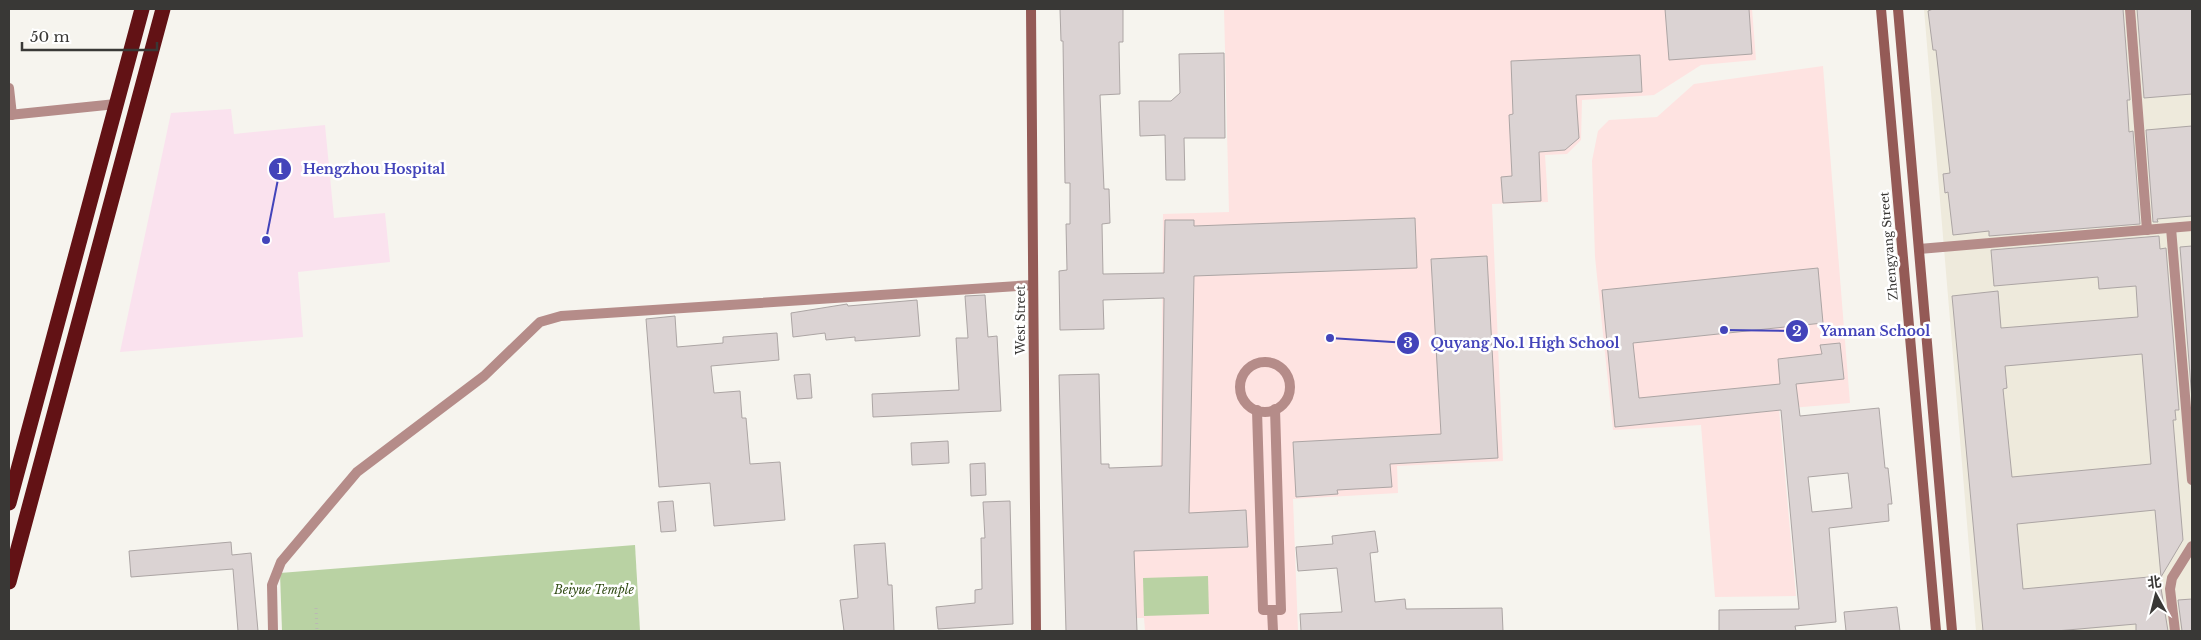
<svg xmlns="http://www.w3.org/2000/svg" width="2201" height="640" viewBox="0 0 2201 640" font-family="'Libre Baskerville','Noto Sans SC',serif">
  <rect width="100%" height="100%" fill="#f6f4ee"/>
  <!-- built -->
  <path fill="#eeeadc" d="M1924,9H2192V631H1976Z"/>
  <!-- education -->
  <g fill="#fee3e1">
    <path d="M1224,9H1752L1756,60L1701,65L1654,95L1582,100L1581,140L1567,154L1545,155L1548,202L1492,204L1503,461L1397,466L1398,493L1293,499L1298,631H1145L1144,618H1119L1116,506L1160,504L1163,214L1229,212Z"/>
    <path d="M1823,66L1850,403L1779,409L1796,596L1715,597L1701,425L1613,430L1595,257L1592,161L1598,131L1609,120L1657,117L1694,84Z"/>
  </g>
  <!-- medical -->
  <path fill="#fae2ee" d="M231,109L234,134L325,125L334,218L385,213L390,262L298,272L303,337L120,352L171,113Z"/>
  <!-- green -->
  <g fill="#b9d2a3">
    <path d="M635,545L640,631H282L280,573Z"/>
    <path d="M1208,576L1209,614L1144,616L1143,578Z"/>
  </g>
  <!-- building -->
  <g fill="#dbd3d3" stroke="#aca5a4" fill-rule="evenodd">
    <path d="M1060,9H1123V42H1119L1120,94L1100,95L1104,189H1109L1110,223L1102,224L1103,274L1164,273L1165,220H1194V226L1415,218L1417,268L1194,276L1189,513L1246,510L1248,547L1134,551L1137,631H1066L1059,375L1099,374L1101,464H1109V468L1162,466L1164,298L1103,300L1104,329L1060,330L1059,271L1067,270L1066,224H1070V183H1065L1063,41H1061Z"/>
    <path d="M1665,9H1749L1752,54L1669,60Z"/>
    <path d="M1933,9H2123L2130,100H2127L2129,132L2133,131L2140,224L1989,236V231L1953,235L1948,192L1945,193L1943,174L1950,173L1936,50H1933L1928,11Z"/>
    <path d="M2137,9H2192V94L2144,98Z"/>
    <path d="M1224,53L1225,138H1184L1185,180H1166L1165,135L1140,136L1139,101H1171L1180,93L1179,54Z"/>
    <path d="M1640,55L1642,92L1576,95L1579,138L1565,150L1539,152L1541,201L1503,203L1501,177L1512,176L1509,115L1513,114L1511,61Z"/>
    <path d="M2192,126V216L2157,219L2158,222H2153L2146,130Z"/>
    <path d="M2159,236L2160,249L2166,248L2179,410H2175L2176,420H2173L2183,540L2161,577L2155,510L2017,524L2023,589L2159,576L2168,631H2136V624L2056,631H1983L1952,296L1998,291L2001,328L2138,317L2136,286L2099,289L2098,277L1994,286L1991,250ZM2142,354L2151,464L2012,477L2003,389L2007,388L2005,366Z"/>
    <path d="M2192,246V400L2180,247Z"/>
    <path d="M1487,256L1498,458L1390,464L1392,487L1337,490L1338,494L1296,497L1293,442L1441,434L1431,259Z"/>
    <path d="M1818,268L1823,323L1633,343L1639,398L1780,384L1778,359L1822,354L1820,345L1840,343L1844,379L1796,384L1800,416L1879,408L1885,468H1888L1892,504H1888L1889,521L1829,528L1836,622L1795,626L1796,631H1719V610L1799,609L1781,410L1615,427L1602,290ZM1848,473L1852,508L1812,512L1808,477Z"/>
    <path d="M985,295L988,337L997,336L1001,411L873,417L872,394L959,390L956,338H968L965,296Z"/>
    <path d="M917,300L920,336L855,341V337L826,340L825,333L793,337L791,313L847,304L848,306Z"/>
    <path d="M675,316L677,347L723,343V337L777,333L779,360L711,366L714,393L740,391L742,418H746L750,464L780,462L785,520L714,526L710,483L659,487L646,319Z"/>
    <path d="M810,374L812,398L797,399L794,375Z"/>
    <path d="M948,441L949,463L912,465L911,443Z"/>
    <path d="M985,463L986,495L971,496L970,464Z"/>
    <path d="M673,501L676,531L661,532L658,502Z"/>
    <path d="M1010,501L1013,624L938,629L936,607L975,603V590L982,589L981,538H985L983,502Z"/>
    <path d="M1375,531L1378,552L1370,553L1375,602L1405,599L1406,609L1502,608L1503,631H1301L1300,614L1342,612L1337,568L1298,571L1296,547L1333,544L1332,536Z"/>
    <path d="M231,542L232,555L251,553L258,631H238L233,569L131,577L129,551Z"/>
    <path d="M885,543L888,585H892L894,631H844L840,600L858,598L854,545Z"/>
    <path d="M2192,599V631H2182L2178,600Z"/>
    <path d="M1897,607L1900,631H1846L1844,612Z"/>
  </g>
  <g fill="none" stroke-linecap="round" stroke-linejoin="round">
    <!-- path -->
    <path stroke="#bab8b3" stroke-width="3" stroke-dasharray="1 4" stroke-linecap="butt" d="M316,608L317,631"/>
    <!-- lane -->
    <g stroke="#b58c89" stroke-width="10">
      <path d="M2130,9L2147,230"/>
      <path d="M9,88L12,115"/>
      <path d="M2171,228L2192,480"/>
      <circle cx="1265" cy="387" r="25"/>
      <path d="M1257,410L1263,610H1281L1275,409"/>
      <path d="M1272,610L1273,631"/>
      <path d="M2175,631L2170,589L2172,578L2192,546"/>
    </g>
    <!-- street -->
    <g stroke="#b58c89" stroke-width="10">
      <path d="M9,115L116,104"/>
      <path d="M1919,249L2192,226"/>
      <path d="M273,631L272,585L281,562L357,472L484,376L540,322L561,316L1033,285"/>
    </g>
    <!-- secondary -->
    <g stroke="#945a56" stroke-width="10">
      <path d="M1031,9L1036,631"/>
      <path d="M1881,9L1936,631"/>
      <path d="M1898,9L1952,631"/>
    </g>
    <!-- highway -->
    <g stroke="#621215" stroke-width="15">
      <path d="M9,503L142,9"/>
      <path d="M9,582L163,9"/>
    </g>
  </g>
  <g text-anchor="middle" stroke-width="5" stroke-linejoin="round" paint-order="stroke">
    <!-- street labels -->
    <g font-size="12" fill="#393836" stroke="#fff">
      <text transform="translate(1889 246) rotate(-95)" y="4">Zhengyang Street</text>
      <text transform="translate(1021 320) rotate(-90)" y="4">West Street</text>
    </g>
    <!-- park labels -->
    <g font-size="12" font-style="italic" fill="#334d17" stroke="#fff">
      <text x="594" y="594">Beiyue Temple</text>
    </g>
  </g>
  <!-- callouts -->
  <path fill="none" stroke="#4344ba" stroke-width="2" d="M266 240L280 169M1724 330L1797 331M1330 338L1408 343"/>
  <g fill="#4344ba" stroke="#fff" stroke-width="2">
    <circle cx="266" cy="240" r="5"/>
    <circle cx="1724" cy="330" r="5"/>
    <circle cx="1330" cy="338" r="5"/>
    <circle cx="280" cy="169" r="12"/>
    <circle cx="1797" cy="331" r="12"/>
    <circle cx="1408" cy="343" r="12"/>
  </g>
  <g font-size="15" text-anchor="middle" font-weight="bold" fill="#fff">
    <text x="280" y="174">1</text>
    <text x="1797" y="336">2</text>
    <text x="1408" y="348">3</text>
  </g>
  <g font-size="14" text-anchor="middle" font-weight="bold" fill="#4344ba" stroke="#fff" stroke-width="5" stroke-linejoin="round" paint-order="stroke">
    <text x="374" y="174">Hengzhou Hospital</text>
    <text x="1875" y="336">Yannan School</text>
    <text x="1525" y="348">Quyang No.1 High School</text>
  </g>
  <!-- border -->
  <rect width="2201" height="640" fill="none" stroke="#393836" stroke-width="20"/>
  <!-- north arrow -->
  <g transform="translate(2156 595) rotate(353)" stroke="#ffffff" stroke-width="4" paint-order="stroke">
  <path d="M0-4L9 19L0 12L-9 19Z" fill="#393836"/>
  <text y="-8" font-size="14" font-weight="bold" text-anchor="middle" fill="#393836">北</text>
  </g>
  <!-- scale -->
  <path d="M22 42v8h135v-8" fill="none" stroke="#393836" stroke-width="2.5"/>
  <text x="30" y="42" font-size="15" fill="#393836" stroke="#ffffff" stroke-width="4" paint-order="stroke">50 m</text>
</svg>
